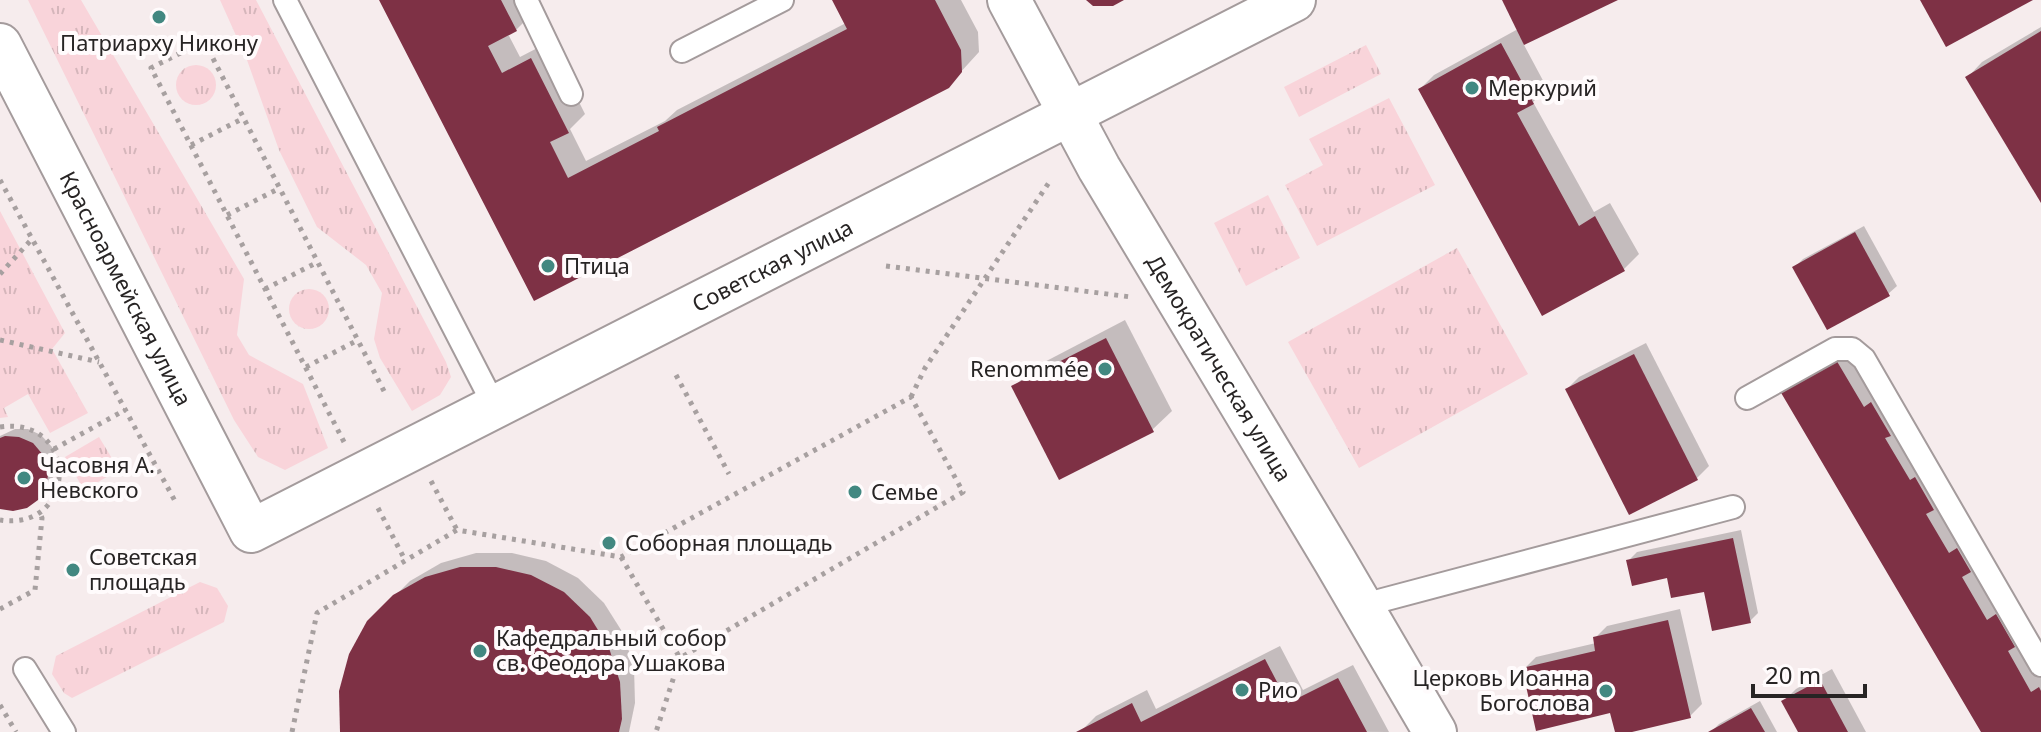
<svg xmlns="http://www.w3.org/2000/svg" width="2041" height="732" viewBox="0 0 2041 732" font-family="'Noto Sans',sans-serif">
  <defs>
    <pattern id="grass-tufts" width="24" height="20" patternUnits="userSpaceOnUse" patternTransform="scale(2)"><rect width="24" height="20" fill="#f9d4da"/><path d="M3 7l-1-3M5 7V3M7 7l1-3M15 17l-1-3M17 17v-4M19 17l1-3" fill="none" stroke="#d5b6bb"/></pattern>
  </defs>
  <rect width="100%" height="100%" fill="#f6eced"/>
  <!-- grass -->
  <g fill="url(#grass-tufts)">
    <path d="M28,0H81L244,279L237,335L249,355L303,384L328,448L285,470L258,457L234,420Z"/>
    <path d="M220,0H256L446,362L451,377L440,395L412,411L380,358L374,339L382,293L366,265L317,227L279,150L247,60Z"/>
    <path d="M1366,45L1381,74L1299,117L1284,87Z"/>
    <circle cx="196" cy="85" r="20"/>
    <path d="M1389,98L1435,185L1317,246L1285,185L1323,165L1309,139Z"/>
    <path d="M1268,195L1300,258L1246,286L1214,223Z"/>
    <path d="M0,211L65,333L52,349L88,413L50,433L28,394L4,408L8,417L0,418Z"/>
    <path d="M1457,248L1528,374L1359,468L1288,342Z"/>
    <circle cx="309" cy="309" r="20"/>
    <path d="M99,437L119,470L84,490L65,457Z"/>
    <path d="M200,582L217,588L228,606L224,622L72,698L64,693L52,674L56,656Z"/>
  </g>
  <!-- shadow -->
  <g fill="#0003">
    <path d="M381,0H527L534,12L516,30L508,34L520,57L549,42L585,114L570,129L586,161L665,121L677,110L846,23L835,0H961L978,32L979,52L948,86L535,299Z"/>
    <path d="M1504,0H1613L1523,43L1547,88L1533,102L1594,212L1610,203L1639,254L1624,269L1543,313L1420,89L1434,75L1518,29Z"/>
    <path d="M2041,27V199L1968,77L1982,62Z"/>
    <path d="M1864,226L1897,286L1888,294L1795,267L1803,259Z"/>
    <path d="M1125,320L1172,411L1152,430L1014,387L1033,368Z"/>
    <path d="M1646,343L1709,466L1697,478L1567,389L1579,377Z"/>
    <path d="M1850,345L2041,669V732H1983L1782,391Z"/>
    <path d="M15,429H28L41,435L52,447L56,461L54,476L37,499L0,506V436Z"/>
    <path d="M1741,530L1758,613L1750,621L1705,589L1628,561L1637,552Z"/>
    <path d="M476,553H512L546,561L578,578L604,603L623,633L634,667L635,703L629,732H342L369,622L410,581L441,563Z"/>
    <path d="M1680,609L1702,704L1690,716L1617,732L1611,711L1524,669L1536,657L1596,643L1595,638L1607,626Z"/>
    <path d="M1280,646L1303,690L1353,665L1389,732L1082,730L1096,716L1147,690L1156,709Z"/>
    <path d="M1832,669L1866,732H1801L1784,701L1796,689Z"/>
    <path d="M1760,701L1777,732H1711L1719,724Z"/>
  </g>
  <!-- building -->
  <g fill="#7e3145">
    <path d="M379,0H501L517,31L488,46L502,73L531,58L569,133L550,142L568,178L659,131L657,127L847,29L832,0H935L961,50L962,72L949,88L534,301Z"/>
    <path d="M1086,0H1124L1113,6H1093Z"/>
    <path d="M1502,0H1618L1524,45Z"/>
    <path d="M1920,0H2033L1946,47Z"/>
    <path d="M2041,31V203L1965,77Z"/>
    <path d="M1501,43L1534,104L1517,113L1579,226L1595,216L1625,271L1542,316L1418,89Z"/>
    <path d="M1855,232L1890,296L1827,330L1792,267Z"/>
    <path d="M1106,338L1154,432L1059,480L1011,386Z"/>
    <path d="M1634,354L1698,480L1629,515L1565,389Z"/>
    <path d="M1835,358L1864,407L1871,402L1891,436L1885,438L1910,480L1915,477L1934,510L1926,514L1949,553L1957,548L1971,572L1962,577L1987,620L1996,614L2015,647L2008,651L2031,692L2039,687L2041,691V732H1981L1780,391Z"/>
    <path d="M5,436L19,437L33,443L44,456L49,470L46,486L38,500L27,508L13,511L0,509V438Z"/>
    <path d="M1733,538L1751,623L1712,631L1704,592L1671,598L1667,578L1632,586L1626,560Z"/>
    <path d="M460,567H496L531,575L564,592L590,617L609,648L620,682L622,719L619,732H340L339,691L349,654L367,621L393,595L425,577Z"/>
    <path d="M1668,620L1691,718L1632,732H1615L1610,713L1536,731L1522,668L1595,651L1593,637Z"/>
    <path d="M1265,659L1288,703L1338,678L1367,732H1076L1132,703L1141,722Z"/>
    <path d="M1820,680L1848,732H1798L1781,701Z"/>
    <path d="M1751,708L1765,732H1708Z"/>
  </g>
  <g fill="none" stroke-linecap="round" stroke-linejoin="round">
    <defs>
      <g id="lane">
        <path d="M285,0L495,407"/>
        <path d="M526,0L571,94"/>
        <path d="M682,51L782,0"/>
        <path d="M1747,398L1835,349H1852L1864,359L2041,665"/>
        <path d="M1360,606L1733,507"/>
        <path d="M25,669L64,732"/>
      </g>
      <g id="street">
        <path id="s1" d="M1009,0L1099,168L1335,561L1435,732"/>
        <path id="s2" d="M0,45L251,531L1294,0"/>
      </g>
    </defs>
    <!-- lane casing -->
    <use href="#lane" stroke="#a49b9c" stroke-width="26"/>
    <!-- street casing -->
    <use href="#street" stroke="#a49b9c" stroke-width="46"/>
    <!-- path -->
    <g stroke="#a7a0a0" stroke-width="5" stroke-dasharray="4 6" stroke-linecap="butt">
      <path d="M191,145L244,118"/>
      <path d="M0,180L175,501"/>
      <path d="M227,215L280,188"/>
      <path d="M886,266L1131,297"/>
      <path d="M0,274L32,239"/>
      <path d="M265,289L318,262"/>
      <path d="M0,340L99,362"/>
      <path d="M306,367L358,340"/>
      <path d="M676,375L729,474"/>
      <path d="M911,397L925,368L1050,181"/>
      <path d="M0,427C80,416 78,532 0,520"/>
      <path d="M344,442L151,68L204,41L385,393"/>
      <path d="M54,449L125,410"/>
      <path d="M431,481L457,530"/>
      <path d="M378,508L405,560"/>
      <path d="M621,557L680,658"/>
      <path d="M0,609L35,590L42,518L40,513"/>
      <path d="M0,705L16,732"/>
      <path d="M292,732L317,613L457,530L621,557L911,397L963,492L680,658L656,732"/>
    </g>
    <!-- lane -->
    <use href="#lane" stroke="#fff" stroke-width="22"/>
    <!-- street -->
    <use href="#street" stroke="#fff" stroke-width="42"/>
  </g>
  <!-- markers -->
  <g fill="#428881" stroke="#fffbfc" stroke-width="3">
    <circle cx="159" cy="17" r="8"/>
    <circle cx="1472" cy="88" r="8"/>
    <circle cx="548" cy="266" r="8"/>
    <circle cx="1105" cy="369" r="8"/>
    <circle cx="24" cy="478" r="8"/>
    <circle cx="855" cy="492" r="8"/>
    <circle cx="609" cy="543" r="8"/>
    <circle cx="73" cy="570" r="8"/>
    <circle cx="480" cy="651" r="8"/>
    <circle cx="1242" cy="690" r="8"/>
    <circle cx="1606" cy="691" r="8"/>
  </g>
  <g text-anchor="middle" stroke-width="8" stroke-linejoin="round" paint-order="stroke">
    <!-- poi labels -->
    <g font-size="22" fill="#272424" stroke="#fffbfc" text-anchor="start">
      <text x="159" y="51" text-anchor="middle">Патриарху Никону</text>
      <text x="1488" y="96">Меркурий</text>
      <text x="564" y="274">Птица</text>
      <text x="1089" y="377" text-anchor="end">Renommée</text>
      <text x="40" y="473">Часовня А.<tspan x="40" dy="25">Невского</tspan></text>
      <text x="871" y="500">Семье</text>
      <text x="625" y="551">Соборная площадь</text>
      <text x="89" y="565">Советская<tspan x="89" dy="25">площадь</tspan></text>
      <text x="496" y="646">Кафедральный собор<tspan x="496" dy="25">св. Феодора Ушакова</tspan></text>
      <text x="1590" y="686" text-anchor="end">Церковь Иоанна<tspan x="1590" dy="25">Богослова</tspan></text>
      <text x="1258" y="698">Рио</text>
    </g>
    <!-- street labels -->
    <g font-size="22" fill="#272424" stroke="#fffbfc">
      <text dy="8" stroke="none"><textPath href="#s2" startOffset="1132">Советская улица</textPath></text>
      <text dy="8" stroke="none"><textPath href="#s2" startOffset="274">Красноармейская улица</textPath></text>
      <text dy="8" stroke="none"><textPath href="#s1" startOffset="424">Демократическая улица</textPath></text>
    </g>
  </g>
  <!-- scale -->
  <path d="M1753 684v12h112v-12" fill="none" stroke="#272424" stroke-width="4"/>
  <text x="1765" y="684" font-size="24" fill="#272424" stroke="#fffbfc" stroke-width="6" paint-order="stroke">20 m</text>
</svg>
